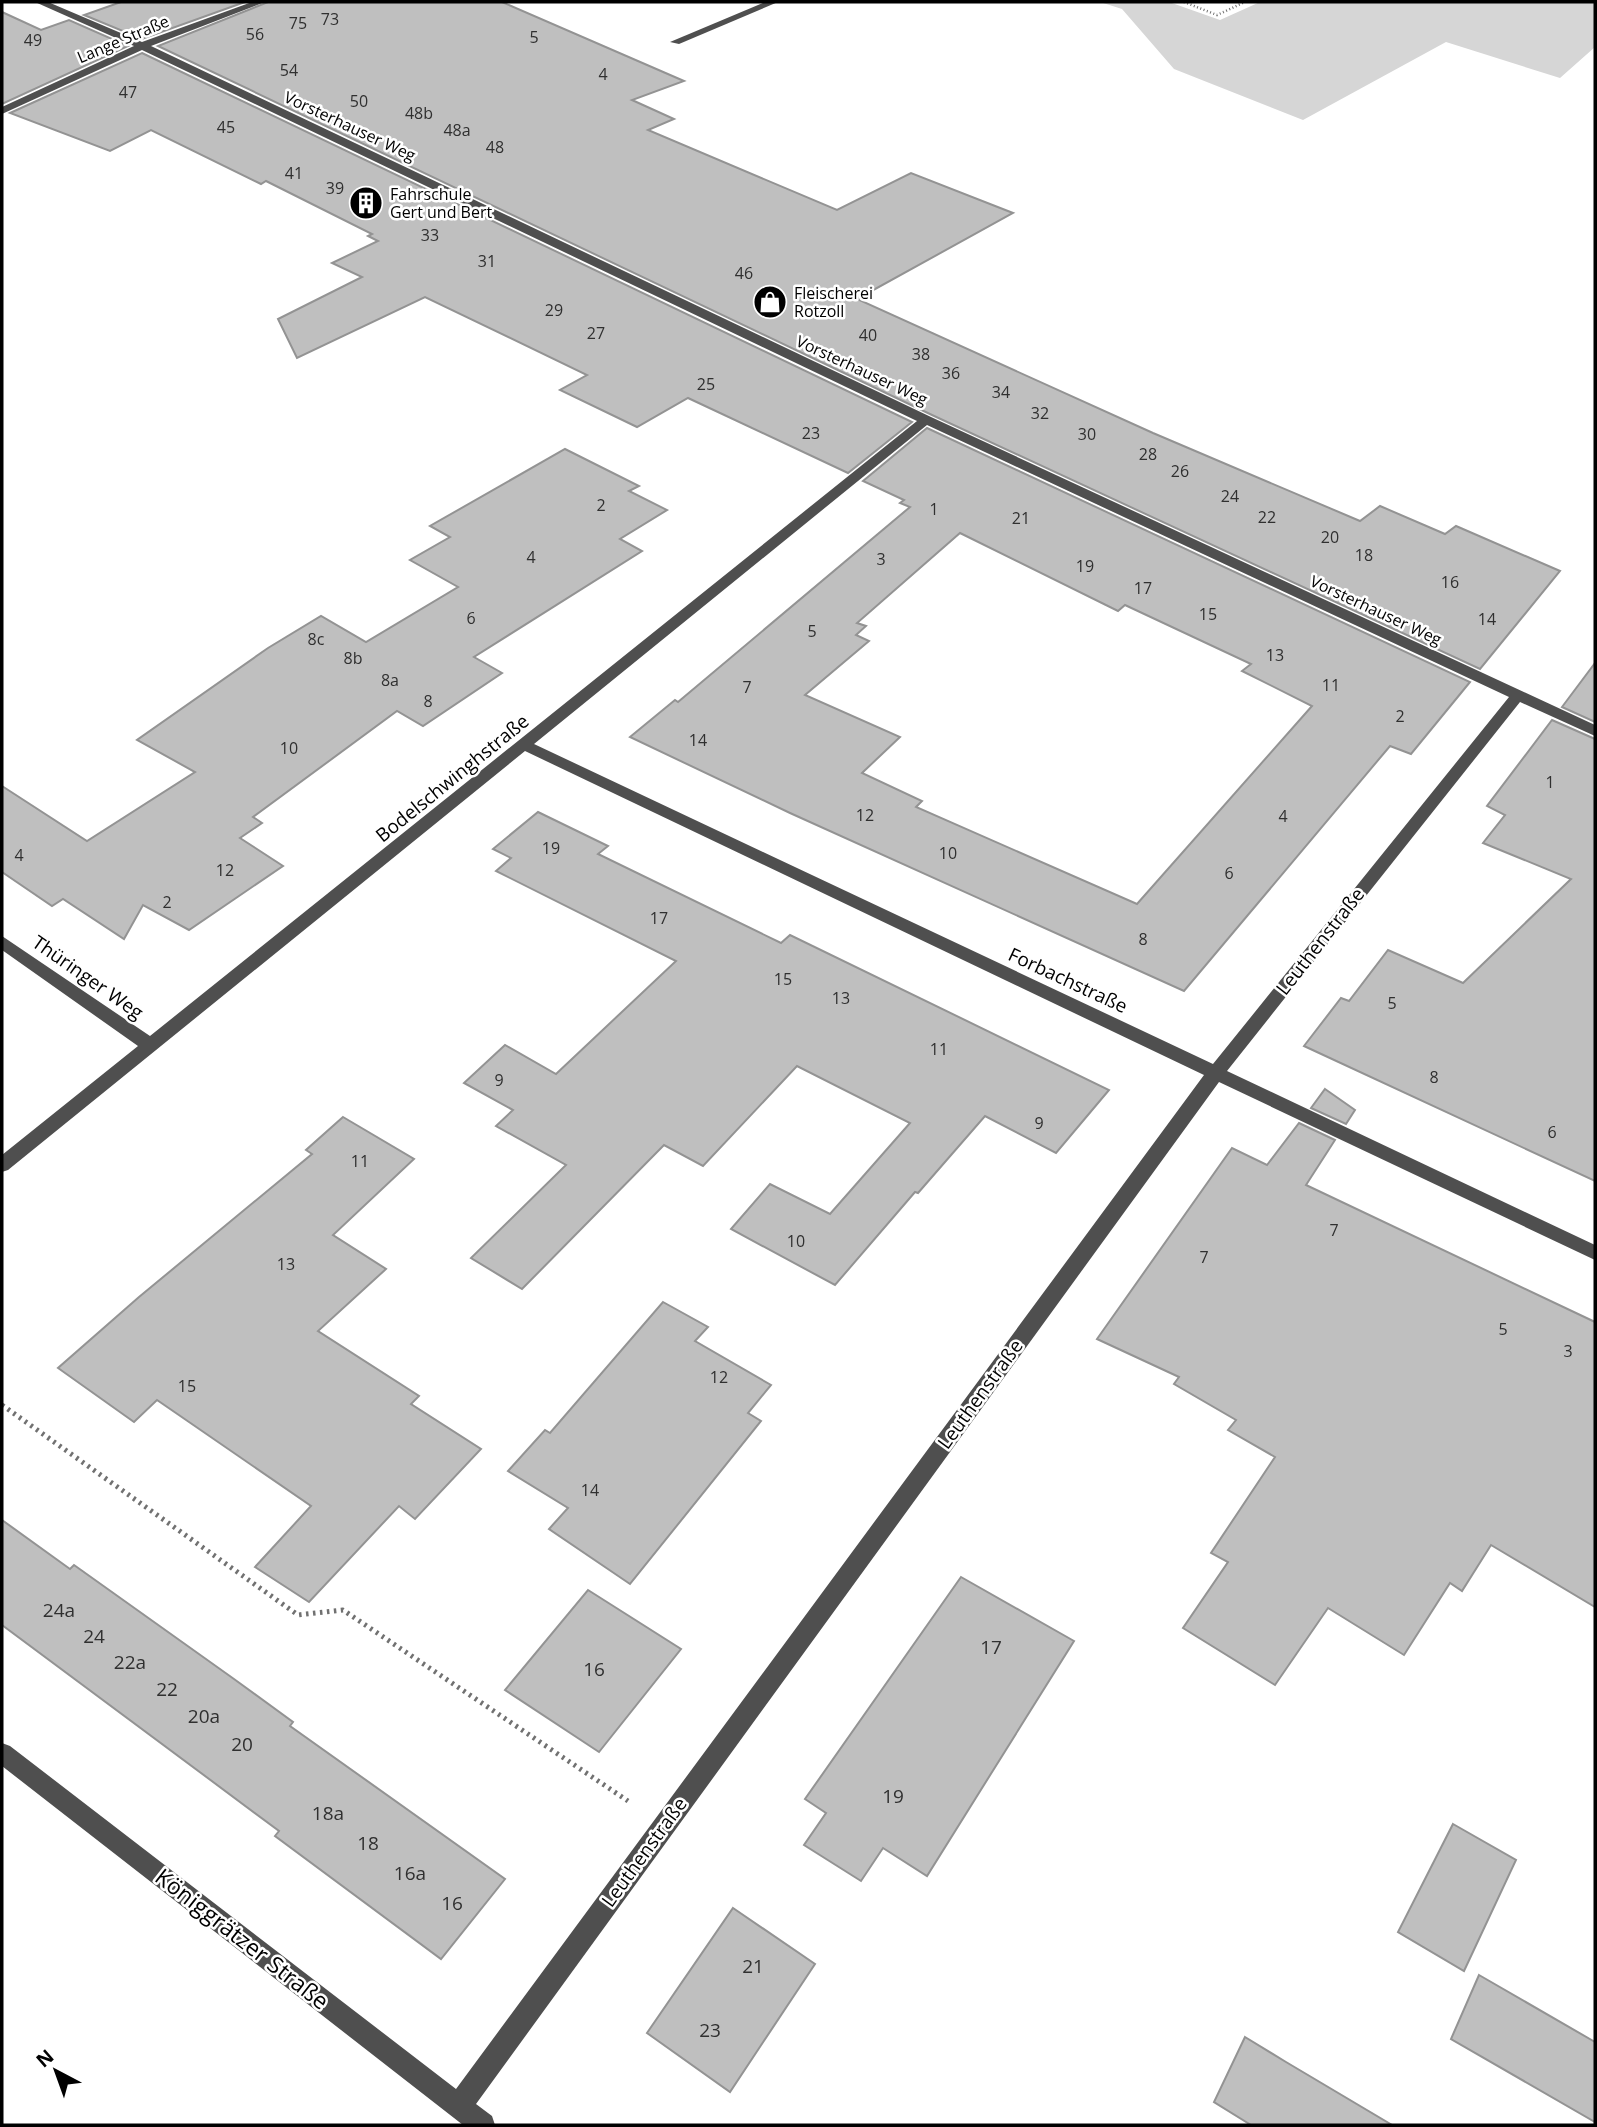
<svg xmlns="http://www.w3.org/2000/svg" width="1597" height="2127" viewBox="0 0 1597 2127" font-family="'Open Sans',sans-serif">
  <rect width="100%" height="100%" fill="#fff"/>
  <!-- green -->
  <path fill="#d6d6d6" d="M1100,2H1169L1220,20L1260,2H1595V47L1560,78L1446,42L1303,120L1174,69L1122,9Z"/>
  <!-- building -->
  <g fill="#bfbfbf" stroke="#939393" stroke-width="2" fill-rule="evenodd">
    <path d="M121,2H245L142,39L84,15Z"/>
    <path d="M268,2H502L684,81L632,100L674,119L648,130L837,210L911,173L1013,213L857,299L1153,433L1360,521L1380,506L1445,534L1456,526L1560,571L1480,669L932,415L158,46Z"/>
    <path d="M2,12L41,30L69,20L128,46L2,104Z"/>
    <path d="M142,53L912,422L848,473L688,398L637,427L560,390L587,375L425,297L297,358L278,319L362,277L332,263L378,241L368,236L372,234L266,181L261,184L151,130L110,151L10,113Z"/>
    <path d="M927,428L1470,682L1411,754L1390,746L1184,991L790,813L630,737L675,700L678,702L910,507L900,503L904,500L863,481ZM960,533L1118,611L1125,605L1251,664L1242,671L1312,706L1137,904L916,807L922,801L862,773L900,737L805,695L869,641L856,635L866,626L857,623Z"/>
    <path d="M565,449L639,486L629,491L667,510L620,539L642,551L474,657L502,673L423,726L397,711L253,817L262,823L240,838L283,866L189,930L143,905L124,939L63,899L52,906L2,872V786L87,841L195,772L137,740L268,648L321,616L366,642L458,587L410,560L450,537L430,526Z"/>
    <path d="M1595,663V722L1562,707Z"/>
    <path d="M1552,720L1595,739V1181L1304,1046L1341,998L1349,1001L1388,950L1463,983L1571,879L1483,843L1505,815L1487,806Z"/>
    <path d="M538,812L608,846L598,854L781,943L790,935L1109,1090L1056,1153L985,1116L918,1193L915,1192L835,1285L731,1229L770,1184L830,1214L910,1123L797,1066L703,1166L664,1145L522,1289L471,1258L566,1165L496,1126L513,1110L464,1083L505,1045L556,1074L676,961L496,871L511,858L493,849Z"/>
    <path d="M1325,1089L1355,1110L1346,1124L1311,1108Z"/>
    <path d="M343,1117L414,1159L333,1235L386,1269L318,1331L419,1396L411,1404L481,1449L415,1519L399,1506L309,1602L255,1567L311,1506L157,1400L134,1422L58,1368L139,1297L312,1154L306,1150Z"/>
    <path d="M1299,1123L1335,1140L1306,1185L1595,1322V1607L1491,1545L1462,1591L1450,1583L1404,1655L1328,1608L1275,1685L1183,1628L1228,1562L1211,1553L1275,1457L1228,1430L1236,1420L1174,1384L1179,1377L1097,1339L1232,1148L1267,1165Z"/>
    <path d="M663,1302L708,1327L695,1341L771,1385L748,1413L761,1421L630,1584L549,1529L568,1508L508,1471L545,1430L550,1433Z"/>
    <path d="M2,1520L70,1569L74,1565L234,1679L293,1722L290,1726L505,1879L441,1959L275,1836L279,1831L2,1625Z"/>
    <path d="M961,1577L1074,1641L927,1876L883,1848L861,1881L804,1845L826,1813L805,1799Z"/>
    <path d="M588,1590L681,1649L599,1752L505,1690Z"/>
    <path d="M1453,1824L1516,1860L1464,1971L1398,1932Z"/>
    <path d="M733,1908L815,1964L730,2092L647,2033Z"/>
    <path d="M1479,1975L1595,2042V2122L1451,2039Z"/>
    <path d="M1245,2037L1286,2062L1392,2125H1251L1214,2102Z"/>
  </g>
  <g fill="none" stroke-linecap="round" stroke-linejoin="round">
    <!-- path-far1 -->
    <path stroke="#717171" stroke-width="2.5" stroke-dasharray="1 2.5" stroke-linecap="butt" d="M1184,2L1217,15L1245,2"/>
    <!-- path -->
    <path stroke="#717171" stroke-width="5" stroke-dasharray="2.5 4.5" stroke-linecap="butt" d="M2,1405L298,1615L343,1610L628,1801"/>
    <!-- minor -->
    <g fill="#4f4f4f" fill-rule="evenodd">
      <path d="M35,2H48L142,42L252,2H265L151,46L931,417L1595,725V736L1520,702L1227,1071L1595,1245V1260L1219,1082L476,2104L492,2116L495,2125H463L2,1766V1743L10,1746L456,2089L1204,1075L525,751L8,1170L2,1172V1155L138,1046L2,950V936L150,1036L917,421L142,50L2,114V107L134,46ZM927,425L1509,697L1213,1064L534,744Z"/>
      <path d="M765,2H778L679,44L670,42Z"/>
    </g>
  </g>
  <!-- icons -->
  <defs>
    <symbol id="building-disc" viewBox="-11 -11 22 22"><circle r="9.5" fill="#000" stroke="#fff"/><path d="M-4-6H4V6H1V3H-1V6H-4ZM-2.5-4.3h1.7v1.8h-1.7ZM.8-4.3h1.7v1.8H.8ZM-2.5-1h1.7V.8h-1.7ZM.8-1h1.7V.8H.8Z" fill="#fff"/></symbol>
    <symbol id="shop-disc" viewBox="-11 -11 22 22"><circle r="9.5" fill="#000" stroke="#fff"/><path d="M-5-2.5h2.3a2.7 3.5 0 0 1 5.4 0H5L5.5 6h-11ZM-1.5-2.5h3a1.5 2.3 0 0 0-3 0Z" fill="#fff"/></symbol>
  </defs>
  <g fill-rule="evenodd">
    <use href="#building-disc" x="347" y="184" width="38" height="38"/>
    <use href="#shop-disc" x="751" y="283" width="38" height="38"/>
  </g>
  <g text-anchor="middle" stroke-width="5" stroke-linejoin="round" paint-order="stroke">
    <!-- number labels -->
    <g font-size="16" fill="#303030">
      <text x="330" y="25">73</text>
      <text x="298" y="29">75</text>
      <text x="255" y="40">56</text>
      <text x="534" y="43">5</text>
      <text x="33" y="46">49</text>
      <text x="289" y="76">54</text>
      <text x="603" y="80">4</text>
      <text x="128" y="98">47</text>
      <text x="359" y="107">50</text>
      <text x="419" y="119">48b</text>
      <text x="226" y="133">45</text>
      <text x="457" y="136">48a</text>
      <text x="495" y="153">48</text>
      <text x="294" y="179">41</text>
      <text x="335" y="194">39</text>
      <text x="430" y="241">33</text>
      <text x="487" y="267">31</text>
      <text x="744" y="279">46</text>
      <text x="554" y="316">29</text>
      <text x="596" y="339">27</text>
      <text x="868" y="341">40</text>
      <text x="921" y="360">38</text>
      <text x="951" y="379">36</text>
      <text x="706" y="390">25</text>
      <text x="1001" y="398">34</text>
      <text x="1040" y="419">32</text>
      <text x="811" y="439">23</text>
      <text x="1087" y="440">30</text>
      <text x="1148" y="460">28</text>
      <text x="1180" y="477">26</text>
      <text x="1230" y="502">24</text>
      <text x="601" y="511">2</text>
      <text x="934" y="515">1</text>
      <text x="1267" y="523">22</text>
      <text x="1021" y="524">21</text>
      <text x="1330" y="543">20</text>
      <text x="1364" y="561">18</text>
      <text x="531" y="563">4</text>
      <text x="881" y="565">3</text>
      <text x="1085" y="572">19</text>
      <text x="1450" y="588">16</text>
      <text x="1143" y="594">17</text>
      <text x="1208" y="620">15</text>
      <text x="471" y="624">6</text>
      <text x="1487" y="625">14</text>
      <text x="812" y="637">5</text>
      <text x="316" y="645">8c</text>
      <text x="1275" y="661">13</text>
      <text x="353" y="664">8b</text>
      <text x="390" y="686">8a</text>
      <text x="1331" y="691">11</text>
      <text x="747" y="693">7</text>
      <text x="428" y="707">8</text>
      <text x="1400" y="722">2</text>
      <text x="698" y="746">14</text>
      <text x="289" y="754">10</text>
      <text x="1550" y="788">1</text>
      <text x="865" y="821">12</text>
      <text x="1283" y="822">4</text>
      <text x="551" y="854">19</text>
      <text x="948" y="859">10</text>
      <text x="19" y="861">4</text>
      <text x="225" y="876">12</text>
      <text x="1229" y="879">6</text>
      <text x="167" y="908">2</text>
      <text x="659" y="924">17</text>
      <text x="1143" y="945">8</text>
      <text x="783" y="985">15</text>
      <text x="841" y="1004">13</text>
      <text x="1392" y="1009">5</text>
      <text x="939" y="1055">11</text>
      <text x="1434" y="1083">8</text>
      <text x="499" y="1086">9</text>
      <text x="1039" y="1129">9</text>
      <text x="1552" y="1138">6</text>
      <text x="360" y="1167">11</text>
      <text x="1334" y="1236">7</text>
      <text x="796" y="1247">10</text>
      <text x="1204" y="1263">7</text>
      <text x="286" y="1270">13</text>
      <text x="1503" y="1335">5</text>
      <text x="1568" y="1357">3</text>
      <text x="719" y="1383">12</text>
      <text x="187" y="1392">15</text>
      <text x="590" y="1496">14</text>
    </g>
    <!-- far-street labels -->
    <g font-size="16" fill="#000" stroke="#fff">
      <text transform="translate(123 39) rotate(-23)" y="6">Lange Straße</text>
      <text transform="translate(350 126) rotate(25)" y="6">Vorsterhauser Weg</text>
      <text transform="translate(862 370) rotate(25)" y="6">Vorsterhauser Weg</text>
      <text transform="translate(1376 610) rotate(25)" y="6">Vorsterhauser Weg</text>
    </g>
    <!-- far-poi labels -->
    <g font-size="16" fill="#000" stroke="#fff" text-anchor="start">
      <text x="390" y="200">Fahrschule<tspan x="390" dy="18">Gert und Bert</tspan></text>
      <text x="794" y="299">Fleischerei<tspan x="794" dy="18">Rotzoll</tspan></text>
    </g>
    <!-- street labels -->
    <g font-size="19" fill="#000" stroke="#fff">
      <text transform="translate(452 778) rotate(-39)" y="7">Bodelschwinghstraße</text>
      <text transform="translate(1320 941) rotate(-52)" y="7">Leuthenstraße</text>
      <text transform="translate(88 977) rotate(35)" y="7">Thüringer Weg</text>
      <text transform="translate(1068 980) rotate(25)" y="7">Forbachstraße</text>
      <text transform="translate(980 1394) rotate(-54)" y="7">Leuthenstraße</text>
      <text transform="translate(644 1852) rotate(-54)" y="7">Leuthenstraße</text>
    </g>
    <!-- near-number labels -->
    <g font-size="19" fill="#303030">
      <text x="59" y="1617">24a</text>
      <text x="94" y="1643">24</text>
      <text x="991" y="1654">17</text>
      <text x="130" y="1669">22a</text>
      <text x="594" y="1676">16</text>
      <text x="167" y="1696">22</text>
      <text x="204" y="1723">20a</text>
      <text x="242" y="1751">20</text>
      <text x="893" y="1803">19</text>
      <text x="328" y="1820">18a</text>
      <text x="368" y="1850">18</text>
      <text x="410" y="1880">16a</text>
      <text x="452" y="1910">16</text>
      <text x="753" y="1973">21</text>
      <text x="710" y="2037">23</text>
    </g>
    <!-- near-street labels -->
    <g font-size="23" fill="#000" stroke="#fff">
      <text transform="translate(242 1939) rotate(38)" y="8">Königgrätzer Straße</text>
    </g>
  </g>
  <!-- border -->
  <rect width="1597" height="2127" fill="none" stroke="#000000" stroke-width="7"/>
  <!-- north arrow -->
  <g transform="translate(56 2071) rotate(319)" stroke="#ffffff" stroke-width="5" paint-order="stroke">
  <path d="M0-5L12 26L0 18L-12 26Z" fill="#000000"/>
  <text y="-10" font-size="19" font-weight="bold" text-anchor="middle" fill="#000000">N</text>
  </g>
</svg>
